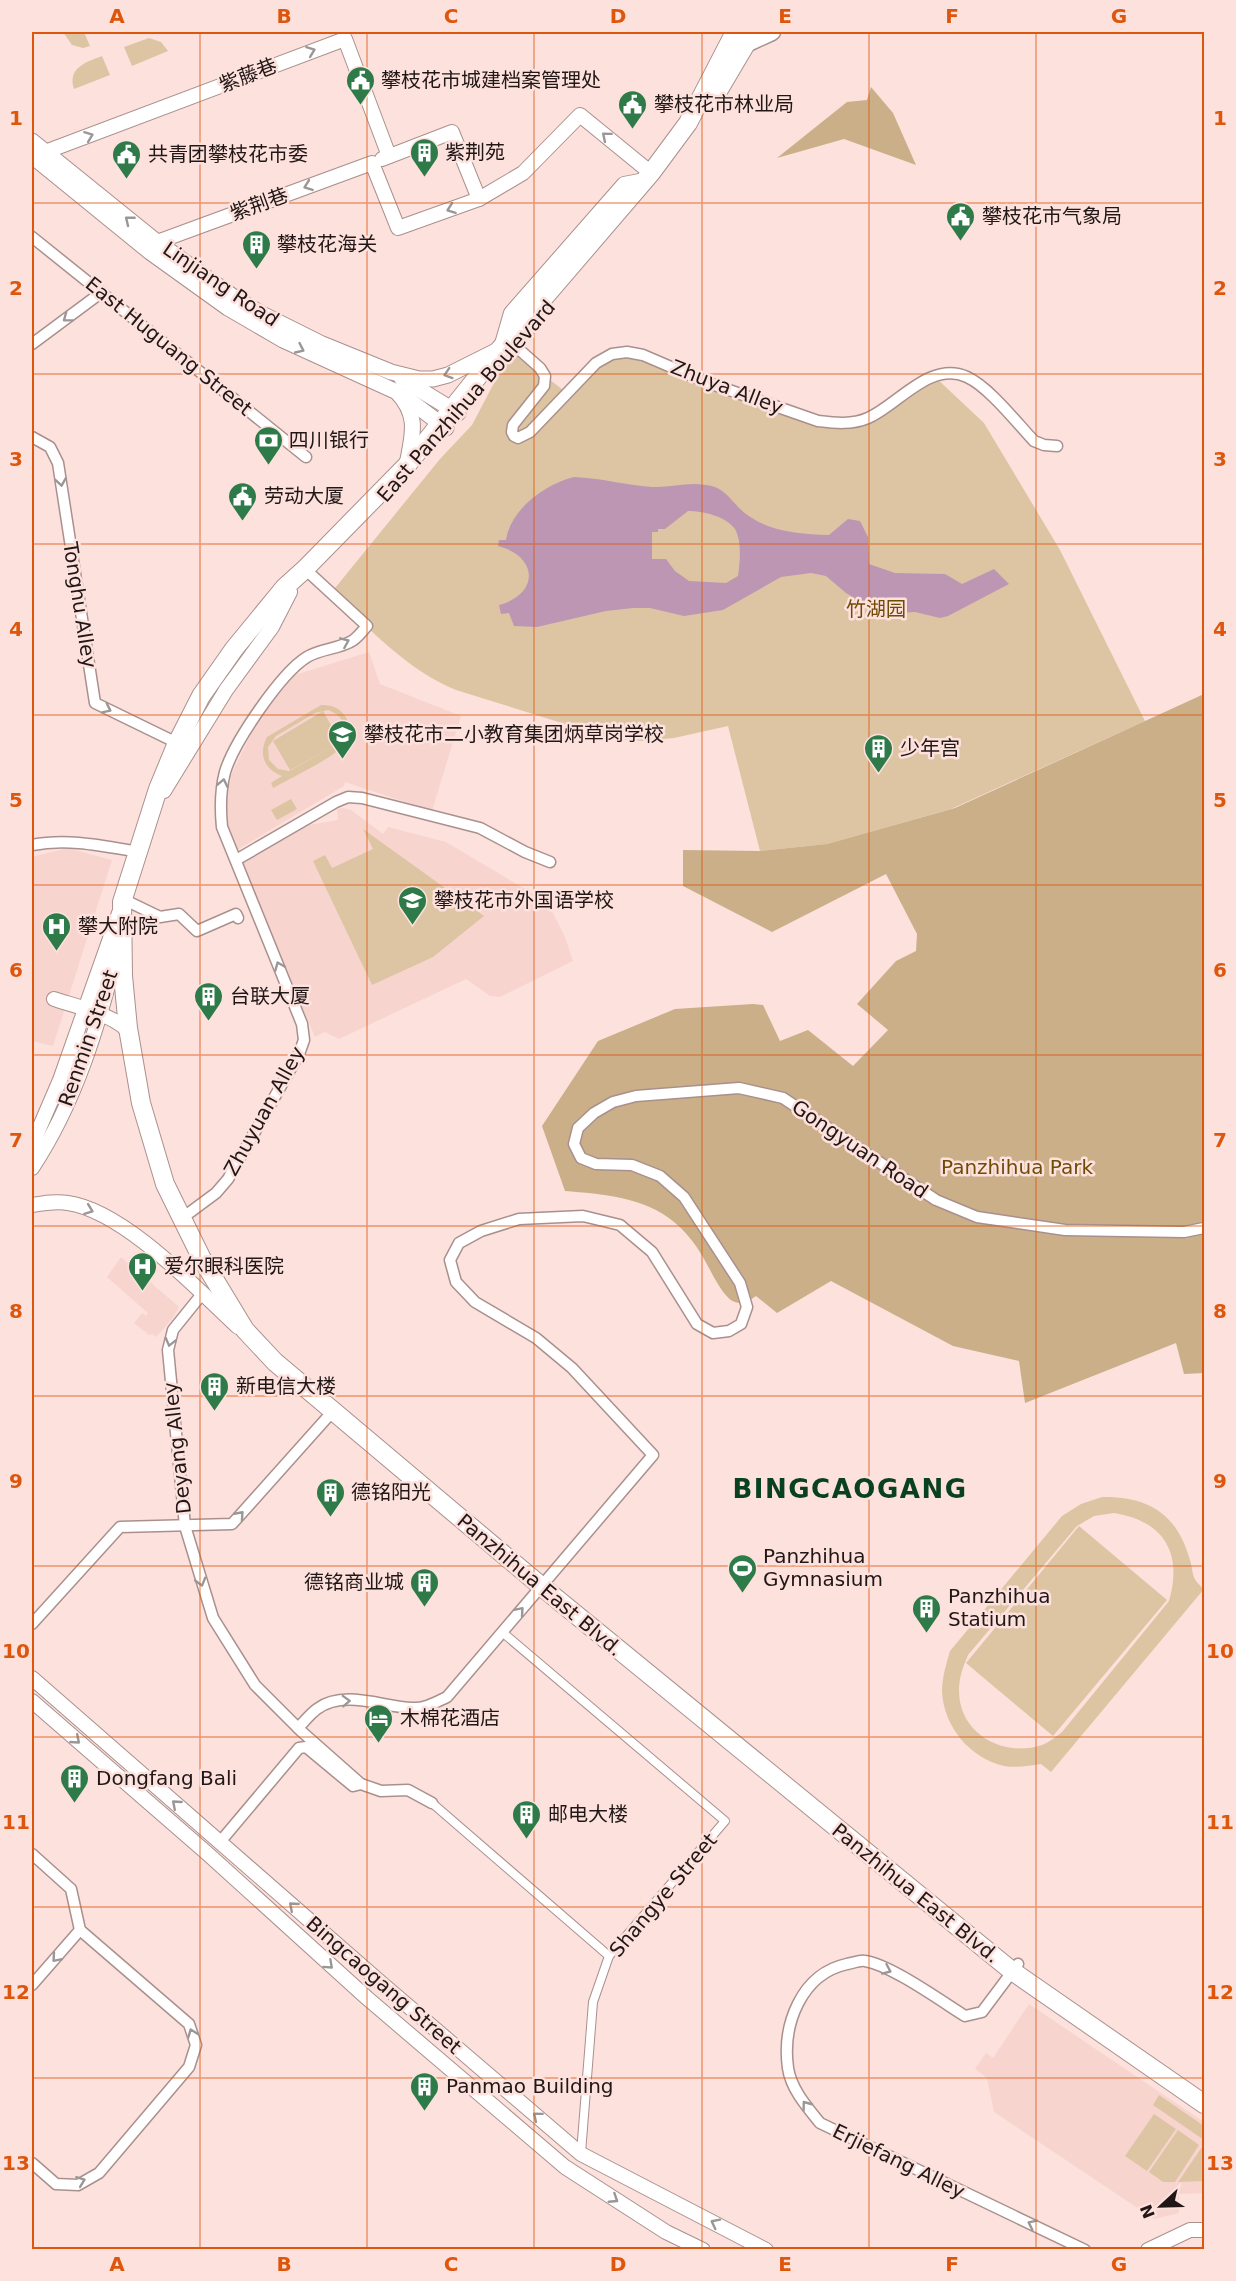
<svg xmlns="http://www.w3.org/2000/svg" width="1236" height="2281" viewBox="0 0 1236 2281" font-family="'DejaVu Sans','Noto Sans SC',sans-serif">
  <rect width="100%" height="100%" fill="#fde1dd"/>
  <!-- built -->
  <g fill="#f8d4cf">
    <path d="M369,652L380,684L461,716L432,811L345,782L344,786L237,850L228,827L226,799L232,773L258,720L295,675Z"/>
    <path d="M344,808L351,810L383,834L388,827L446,842L535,895L553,913L565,937L573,961L500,997L490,996L466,979L339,1039L325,1032L315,1037L242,864L309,825L338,820L337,809Z"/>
    <path d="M67,848L112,860L53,1046L32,1041V857Z"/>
    <path d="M121,1257L179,1307L172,1319L156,1337L153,1334L149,1335L134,1323L142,1313L146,1316L148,1313L107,1277Z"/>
    <path d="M1029,2004L1204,2122V2193L1179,2194V2213L1154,2219L994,2112L987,2078L975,2069L986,2053L993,2058Z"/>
  </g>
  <!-- green -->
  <g fill="#ddc5a3" fill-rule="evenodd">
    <path d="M63,32H84L90,46L83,48L72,45Z"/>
    <path d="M149,38L161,42L168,51L132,66L124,47Z"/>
    <path d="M102,56L110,75L74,89C67,68 86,62 102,56Z"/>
    <path d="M514,345L545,376L567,393L596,363L627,352L818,421L852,423L935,377L984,423L1060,550L1145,721L951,809L827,844L760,851L728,726L674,738L643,741L613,739L456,690C407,670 370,629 331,593L440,459L472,425Z"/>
    <path d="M321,705C331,705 339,707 345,716C351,725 351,738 343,746C331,759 291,778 273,788L271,783L282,776C264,769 258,754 267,737ZM328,710C343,715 348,727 340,741L323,711L273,741L290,770L339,743L289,771L278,769L269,760L268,747L276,736L315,713Z"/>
    <path d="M291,799L297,809L277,820L271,810Z"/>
    <path d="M363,829L484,916L433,957L372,985L313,861L325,855L332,868L373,849Z"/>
    <path d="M1102,1497C1147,1496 1176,1513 1189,1557C1195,1574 1189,1576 1204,1589L1051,1772L1041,1764C1029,1766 1016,1768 1004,1766C970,1758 944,1727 942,1692C942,1678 946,1665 950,1651L1062,1516L1081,1504ZM1114,1513C1164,1521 1183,1553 1169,1601L1062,1732C1056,1737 1049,1742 1042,1745C1004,1758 959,1734 959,1691C959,1677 963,1667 968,1655L1077,1526L1094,1516Z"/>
    <path d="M1079,1526L1167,1600L1053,1736L966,1663Z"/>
    <path d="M1159,2095L1204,2126V2140L1153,2105Z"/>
    <path d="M1154,2114L1176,2129L1147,2171L1125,2156Z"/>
    <path d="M1178,2130L1199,2145L1175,2182H1163L1149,2172Z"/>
    <path d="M1202,2147L1204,2149V2181L1178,2182Z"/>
  </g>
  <!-- forest -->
  <g fill="#caaf89">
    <path d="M871,87L893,113L916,165L844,139L777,158L847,102L867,100Z"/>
    <path d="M1204,694V1373L1184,1374L1176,1343L1025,1403L1019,1361L953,1346L831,1281L777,1313L756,1296C750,1300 743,1305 735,1302C722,1298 709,1266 701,1254C695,1243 684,1230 674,1222C644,1197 602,1194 565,1191L542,1126L598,1041L675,1009L753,1004L763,1005L780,1041L808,1030L853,1066L888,1030L857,1004L896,961L916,951L917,934L886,874L772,932L683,886V850L760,851L827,844L955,808Z"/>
  </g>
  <!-- water -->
  <path fill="#bc96b2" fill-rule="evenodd" d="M574,477C601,478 625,485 652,487C674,488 691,480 715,487C727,491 736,507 746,514C770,532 800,534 829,535L848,519L860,521L868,537L869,564L895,573L945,574L962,584L994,569L1009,584L948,616L940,618L915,612L897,613L873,609L846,593L826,576L811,573L781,577L723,610L684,616L650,608H633L606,611L537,627L514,626L509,613L501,614L499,605C540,594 538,556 498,546L499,540H506C511,508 546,484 574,477ZM688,511C702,511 726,516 735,529C742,541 740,563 738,576L726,583L689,581L675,571L666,559H652V532H658V529H665Z"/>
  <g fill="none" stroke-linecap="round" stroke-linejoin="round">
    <defs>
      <g id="pedestrian">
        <path d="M502,1632L725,1821L609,1956L593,2002L581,2153"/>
        <path d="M432,1803L609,1956"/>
      </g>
      <g id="minor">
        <path d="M32,237L306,457"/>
        <path d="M507,341L514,345L540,368L545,376L544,386L513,425L512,432L514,436L518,438L530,432L596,363L612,354L627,352L643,355L706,382L818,421C835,423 852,425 868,418C898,405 930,360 967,377C989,387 1017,423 1034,441L1044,445L1057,446"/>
        <path d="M32,344L102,292"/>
        <path d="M32,437L50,447L58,463L95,703L171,740"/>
        <path d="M32,845C68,838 103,846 139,852"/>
        <path d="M236,860L336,802L348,797L362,798L480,828L525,852L550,862"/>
        <path d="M129,902L160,917L179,914L197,931L236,914L238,918"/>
        <path d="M189,1213L216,1193L228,1179L299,1054L304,1040L302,1024L222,827C220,807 220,791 225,772C234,742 281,673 307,657C320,649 337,649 350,642C357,639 362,631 367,626L305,569"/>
        <path d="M202,1294L173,1330L168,1350L185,1526L213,1618L255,1685L301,1731L361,1784L381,1791L408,1790L432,1803"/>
        <path d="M32,1624L120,1527L232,1524L333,1411"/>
        <path d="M298,1728C304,1722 310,1714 317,1709C344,1689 383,1707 412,1708C425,1709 436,1702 447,1697L653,1455L572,1368L536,1338L475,1302L456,1282L450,1260L459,1243L481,1231L519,1219L583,1216L620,1225L652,1252L697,1324L713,1333L729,1331L741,1324L747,1307L740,1283L684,1197L660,1176L632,1165L596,1164L581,1158L574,1144L578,1128L594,1113L613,1102L636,1096L739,1088L783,1098L936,1200L977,1217L1065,1230L1184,1232L1204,1228"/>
        <path d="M220,1842L299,1748L306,1747L353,1786L361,1784"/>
        <path d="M32,1854L71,1889L80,1930L189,2024L196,2045L189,2067L99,2173L78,2185L56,2184L32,2163"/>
        <path d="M1018,1964L982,2012L965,2016C941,2001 891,1965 865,1961C860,1960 853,1963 847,1964C801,1974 782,2025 788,2068C791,2089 807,2107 820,2123L1085,2250"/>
        <path d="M32,1985L80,1930"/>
      </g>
      <g id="tertiary">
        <path d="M382,159L452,132L479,199"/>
        <path d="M39,160L45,152L345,39L389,156"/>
        <path d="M151,250L157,242L372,163L398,228L479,199L523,173L580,115L651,173"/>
        <path d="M502,344L511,313L624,184L645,180"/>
        <path d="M164,791L226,690L272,627L290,592"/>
        <path d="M54,999C74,1006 122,1016 131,1036"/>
        <path d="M32,1145L60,1080L119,913"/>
        <path d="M32,1168C76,1102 99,1024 118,947"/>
        <path d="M32,1205C44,1203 56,1201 68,1203C124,1211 197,1289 238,1327"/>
        <path d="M32,1678L380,1982L581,2154L766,2250"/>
        <path d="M32,1701L208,1854L367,1998L565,2167L666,2232L703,2250"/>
        <path d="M1148,2250L1190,2230H1204"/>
      </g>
      <g id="secondary">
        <path d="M32,141L157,242L235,298L262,314L322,344L391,372L419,379H433L448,375L498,350"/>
        <path d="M32,156L150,252L228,308L283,340L397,392C420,416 412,436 407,465"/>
        <path d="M402,379L458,413"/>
        <path d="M405,397L446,428"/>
      </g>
      <path id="primary" d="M748,43L772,32"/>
      <g id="trunk">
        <path d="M735,32L688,123L651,173L500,349L407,465L305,569L284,588L234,649L201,696L177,743L158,789L122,902L123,976L128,1028L141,1103L165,1184L202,1259L245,1330L275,1362L541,1586L1012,1971L1204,2104"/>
        <path d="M711,103L753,32"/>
      </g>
    </defs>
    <!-- pedestrian casing -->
    <use href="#pedestrian" stroke="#aa908d" stroke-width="10"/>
    <!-- minor casing -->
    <use href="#minor" stroke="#aa908d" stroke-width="13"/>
    <!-- tertiary casing -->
    <use href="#tertiary" stroke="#aa908d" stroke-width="16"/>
    <!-- secondary casing -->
    <use href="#secondary" stroke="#aa908d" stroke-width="17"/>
    <!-- primary casing -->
    <use href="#primary" stroke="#aa908d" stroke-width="19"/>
    <!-- trunk casing -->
    <use href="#trunk" stroke="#aa908d" stroke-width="20"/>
    <!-- pedestrian -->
    <use href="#pedestrian" stroke="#fff" stroke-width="8"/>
    <!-- minor -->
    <use href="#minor" stroke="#fff" stroke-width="10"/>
    <!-- tertiary -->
    <use href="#tertiary" stroke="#fff" stroke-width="14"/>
    <!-- secondary -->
    <use href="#secondary" stroke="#fff" stroke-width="15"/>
    <!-- primary -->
    <use href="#primary" stroke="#fff" stroke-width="16"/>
    <!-- trunk -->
    <use href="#trunk" stroke="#fff" stroke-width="18"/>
  </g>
  <!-- one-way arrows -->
  <defs><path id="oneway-chevron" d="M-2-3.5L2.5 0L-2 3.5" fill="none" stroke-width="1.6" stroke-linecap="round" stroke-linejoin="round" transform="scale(1.5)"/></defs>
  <g stroke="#9b9796">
    <use href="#oneway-chevron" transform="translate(311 51) rotate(-21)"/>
    <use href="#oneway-chevron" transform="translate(89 136) rotate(-21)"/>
    <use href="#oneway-chevron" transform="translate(606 136) rotate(-140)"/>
    <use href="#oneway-chevron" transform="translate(308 186) rotate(160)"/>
    <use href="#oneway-chevron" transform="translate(451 209) rotate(160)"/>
    <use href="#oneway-chevron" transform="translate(129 220) rotate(-141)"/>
    <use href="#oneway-chevron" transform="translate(67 318) rotate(143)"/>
    <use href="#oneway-chevron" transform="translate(300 349) rotate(25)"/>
    <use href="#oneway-chevron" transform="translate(448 374) rotate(162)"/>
    <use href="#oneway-chevron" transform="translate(61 482) rotate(81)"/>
    <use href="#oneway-chevron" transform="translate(345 642) rotate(-23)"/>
    <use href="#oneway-chevron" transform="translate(107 709) rotate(26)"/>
    <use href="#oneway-chevron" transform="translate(223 783) rotate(-78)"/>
    <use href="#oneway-chevron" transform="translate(279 966) rotate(-112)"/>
    <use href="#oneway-chevron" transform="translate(89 1210) rotate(21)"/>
    <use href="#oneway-chevron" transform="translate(170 1342) rotate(104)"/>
    <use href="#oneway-chevron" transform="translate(240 1515) rotate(-48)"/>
    <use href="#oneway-chevron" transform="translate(201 1582) rotate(74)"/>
    <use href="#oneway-chevron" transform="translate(520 1611) rotate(-49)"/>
    <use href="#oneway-chevron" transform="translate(346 1701) rotate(-2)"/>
    <use href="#oneway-chevron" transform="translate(76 1740) rotate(41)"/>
    <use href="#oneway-chevron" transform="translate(176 1804) rotate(-139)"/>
    <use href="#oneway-chevron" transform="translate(293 1906) rotate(-139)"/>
    <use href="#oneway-chevron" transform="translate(56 1958) rotate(131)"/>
    <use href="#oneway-chevron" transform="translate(329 1965) rotate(42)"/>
    <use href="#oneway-chevron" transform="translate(887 1970) rotate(24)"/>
    <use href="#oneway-chevron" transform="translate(192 2033) rotate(-111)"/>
    <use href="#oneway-chevron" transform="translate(806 2105) rotate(-127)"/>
    <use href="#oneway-chevron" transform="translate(537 2116) rotate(-140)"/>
    <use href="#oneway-chevron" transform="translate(81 2181) rotate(-21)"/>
    <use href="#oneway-chevron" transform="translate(614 2199) rotate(33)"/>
    <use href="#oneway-chevron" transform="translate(715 2223) rotate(-153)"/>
    <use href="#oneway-chevron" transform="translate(1032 2224) rotate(-154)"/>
  </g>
  <!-- grid -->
  <path fill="none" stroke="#de560c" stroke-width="1.5" stroke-opacity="0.55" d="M200,32V2250M367,32V2250M534,32V2250M702,32V2250M869,32V2250M1036,32V2250M32,203H1204M32,374H1204M32,544H1204M32,715H1204M32,885H1204M32,1055H1204M32,1226H1204M32,1396H1204M32,1566H1204M32,1737H1204M32,1907H1204M32,2078H1204"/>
  <!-- icons -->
  <defs>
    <symbol id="civic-pin" viewBox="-11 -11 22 30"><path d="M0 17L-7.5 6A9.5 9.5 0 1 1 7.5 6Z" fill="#2e7a49" stroke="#fde1dd"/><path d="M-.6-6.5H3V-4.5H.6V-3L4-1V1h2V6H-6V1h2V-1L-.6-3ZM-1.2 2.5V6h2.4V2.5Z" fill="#fff"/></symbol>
    <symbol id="building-pin" viewBox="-11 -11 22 30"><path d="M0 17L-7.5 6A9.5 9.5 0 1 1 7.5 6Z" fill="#2e7a49" stroke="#fde1dd"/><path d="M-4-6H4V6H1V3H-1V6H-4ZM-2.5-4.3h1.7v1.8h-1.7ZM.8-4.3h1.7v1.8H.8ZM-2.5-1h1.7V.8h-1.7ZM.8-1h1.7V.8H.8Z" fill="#fff"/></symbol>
    <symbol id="bank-pin" viewBox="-11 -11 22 30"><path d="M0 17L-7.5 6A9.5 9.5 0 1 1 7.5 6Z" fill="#2e7a49" stroke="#fde1dd"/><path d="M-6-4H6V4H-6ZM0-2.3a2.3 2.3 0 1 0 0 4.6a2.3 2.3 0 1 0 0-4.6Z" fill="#fff"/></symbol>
    <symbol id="school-pin" viewBox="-11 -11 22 30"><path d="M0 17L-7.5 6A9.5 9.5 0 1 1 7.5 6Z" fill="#2e7a49" stroke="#fde1dd"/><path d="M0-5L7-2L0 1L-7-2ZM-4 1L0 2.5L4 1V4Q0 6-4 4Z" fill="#fff"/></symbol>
    <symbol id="hospital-pin" viewBox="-11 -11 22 30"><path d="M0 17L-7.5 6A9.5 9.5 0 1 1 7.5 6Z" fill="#2e7a49" stroke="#fde1dd"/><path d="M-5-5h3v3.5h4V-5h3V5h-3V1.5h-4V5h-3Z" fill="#fff"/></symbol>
    <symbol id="stadium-pin" viewBox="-11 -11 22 30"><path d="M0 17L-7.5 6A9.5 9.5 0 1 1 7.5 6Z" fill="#2e7a49" stroke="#fde1dd"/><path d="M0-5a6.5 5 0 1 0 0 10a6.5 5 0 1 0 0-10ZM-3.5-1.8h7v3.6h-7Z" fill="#fff"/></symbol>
    <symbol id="hotel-pin" viewBox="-11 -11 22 30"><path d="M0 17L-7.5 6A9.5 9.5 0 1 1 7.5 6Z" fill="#2e7a49" stroke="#fde1dd"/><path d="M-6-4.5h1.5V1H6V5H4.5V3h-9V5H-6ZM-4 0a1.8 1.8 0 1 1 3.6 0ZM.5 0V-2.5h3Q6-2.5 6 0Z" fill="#fff"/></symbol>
  </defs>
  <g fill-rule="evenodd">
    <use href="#civic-pin" x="344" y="64" width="33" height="45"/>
    <use href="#civic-pin" x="616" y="88" width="33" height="45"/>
    <use href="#building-pin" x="408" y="136" width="33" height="45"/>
    <use href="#civic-pin" x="110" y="138" width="33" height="45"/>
    <use href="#civic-pin" x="944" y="200" width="33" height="45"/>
    <use href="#building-pin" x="240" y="228" width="33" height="45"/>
    <use href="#bank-pin" x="252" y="424" width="33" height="45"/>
    <use href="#civic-pin" x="226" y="480" width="33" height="45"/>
    <use href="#school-pin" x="326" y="718" width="33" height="45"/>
    <use href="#building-pin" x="862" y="732" width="33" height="45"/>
    <use href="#school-pin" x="396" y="884" width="33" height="45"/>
    <use href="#hospital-pin" x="40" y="910" width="33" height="45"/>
    <use href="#building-pin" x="192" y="980" width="33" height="45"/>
    <use href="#hospital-pin" x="126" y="1250" width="33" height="45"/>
    <use href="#building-pin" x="198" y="1370" width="33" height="45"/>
    <use href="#building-pin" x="314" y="1476" width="33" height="45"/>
    <use href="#stadium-pin" x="726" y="1552" width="33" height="45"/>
    <use href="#building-pin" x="408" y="1566" width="33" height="45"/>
    <use href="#building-pin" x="910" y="1592" width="33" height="45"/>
    <use href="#hotel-pin" x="362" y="1702" width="33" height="45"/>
    <use href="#building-pin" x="58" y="1762" width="33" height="45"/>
    <use href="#building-pin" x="510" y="1798" width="33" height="45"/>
    <use href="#building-pin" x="408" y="2070" width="33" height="45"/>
  </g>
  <g text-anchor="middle" stroke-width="5" stroke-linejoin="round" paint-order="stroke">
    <!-- street labels -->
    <g font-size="20" fill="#201716" stroke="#fde1dd">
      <text transform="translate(248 75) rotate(-21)" y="7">紫藤巷</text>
      <text transform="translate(259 204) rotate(-20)" y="7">紫荆巷</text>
      <text transform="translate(221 284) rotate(34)" y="7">Linjiang Road</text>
      <text transform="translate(169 346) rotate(39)" y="7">East Huguang Street</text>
      <text transform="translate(727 387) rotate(21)" y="7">Zhuya Alley</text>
      <text transform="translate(466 401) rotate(-49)" y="7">East Panzhihua Boulevard</text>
      <text transform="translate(80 605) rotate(81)" y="7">Tonghu Alley</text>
      <text transform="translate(88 1038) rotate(-71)" y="7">Renmin Street</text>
      <text transform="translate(264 1111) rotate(-61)" y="7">Zhuyuan Alley</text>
      <text transform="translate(860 1149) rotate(34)" y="7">Gongyuan Road</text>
      <text transform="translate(177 1448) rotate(-96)" y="7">Deyang Alley</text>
      <text transform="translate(540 1585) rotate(40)" y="7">Panzhihua East Blvd.</text>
      <text transform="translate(916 1893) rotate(39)" y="7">Panzhihua East Blvd.</text>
      <text transform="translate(663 1895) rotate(-50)" y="7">Shangye Street</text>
      <text transform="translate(384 1985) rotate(41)" y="7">Bingcaogang Street</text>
      <text transform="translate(899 2161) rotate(26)" y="7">Erjiefang Alley</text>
    </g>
    <!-- poi labels -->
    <g font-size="20" fill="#201716" stroke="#fde1dd" text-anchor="start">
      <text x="381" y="87">攀枝花市城建档案管理处</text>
      <text x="654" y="111">攀枝花市林业局</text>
      <text x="445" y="159">紫荆苑</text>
      <text x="148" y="161">共青团攀枝花市委</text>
      <text x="982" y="223">攀枝花市气象局</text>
      <text x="277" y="251">攀枝花海关</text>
      <text x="289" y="447">四川银行</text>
      <text x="264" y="503">劳动大厦</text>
      <text x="364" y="741">攀枝花市二小教育集团炳草岗学校</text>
      <text x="900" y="755">少年宫</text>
      <text x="434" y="907">攀枝花市外国语学校</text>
      <text x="78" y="933">攀大附院</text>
      <text x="230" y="1003">台联大厦</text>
      <text x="164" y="1273">爱尔眼科医院</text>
      <text x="236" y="1393">新电信大楼</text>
      <text x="351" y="1499">德铭阳光</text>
      <text x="763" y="1563">Panzhihua<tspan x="763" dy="23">Gymnasium</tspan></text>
      <text x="404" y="1589" text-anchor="end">德铭商业城</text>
      <text x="948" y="1603">Panzhihua<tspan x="948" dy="23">Statium</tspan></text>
      <text x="400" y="1725">木棉花酒店</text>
      <text x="96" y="1785">Dongfang Bali</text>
      <text x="548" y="1821">邮电大楼</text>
      <text x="446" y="2093">Panmao Building</text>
    </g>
    <!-- park labels -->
    <g font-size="20" fill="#6f4c06" stroke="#fde1dd">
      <text x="876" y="616">竹湖园</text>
      <text x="1017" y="1174">Panzhihua Park</text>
    </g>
    <!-- district labels -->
    <g font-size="26" font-weight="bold" letter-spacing="1.5" fill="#094120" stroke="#fde1dd">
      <text x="850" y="1498">BINGCAOGANG</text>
    </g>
  </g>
  <!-- border -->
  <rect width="1236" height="2281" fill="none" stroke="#fde1dd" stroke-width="66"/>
  <!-- north arrow -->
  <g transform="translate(1161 2206) rotate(248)" stroke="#fde1dd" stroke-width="4.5" paint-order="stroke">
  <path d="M0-4.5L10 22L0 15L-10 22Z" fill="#201716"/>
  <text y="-9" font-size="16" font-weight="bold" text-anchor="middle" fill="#201716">N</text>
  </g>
  <rect x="33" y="33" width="1170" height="2215" fill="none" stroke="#de560c" stroke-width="2"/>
  <g font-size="20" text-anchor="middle" font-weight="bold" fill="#de560c">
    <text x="117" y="23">A</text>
    <text x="284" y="23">B</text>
    <text x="451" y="23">C</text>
    <text x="618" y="23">D</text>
    <text x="785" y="23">E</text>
    <text x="952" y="23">F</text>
    <text x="1119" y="23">G</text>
    <text x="16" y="125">1</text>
    <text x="1220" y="125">1</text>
    <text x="16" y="295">2</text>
    <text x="1220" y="295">2</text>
    <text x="16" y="466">3</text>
    <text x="1220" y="466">3</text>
    <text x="16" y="636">4</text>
    <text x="1220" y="636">4</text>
    <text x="16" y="807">5</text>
    <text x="1220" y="807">5</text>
    <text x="16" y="977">6</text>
    <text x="1220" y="977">6</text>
    <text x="16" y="1147">7</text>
    <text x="1220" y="1147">7</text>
    <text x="16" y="1318">8</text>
    <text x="1220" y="1318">8</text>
    <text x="16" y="1488">9</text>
    <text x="1220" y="1488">9</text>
    <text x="16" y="1658">10</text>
    <text x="1220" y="1658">10</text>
    <text x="16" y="1829">11</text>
    <text x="1220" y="1829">11</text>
    <text x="16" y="1999">12</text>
    <text x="1220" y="1999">12</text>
    <text x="16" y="2170">13</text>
    <text x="1220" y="2170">13</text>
    <text x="117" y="2271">A</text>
    <text x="284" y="2271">B</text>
    <text x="451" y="2271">C</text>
    <text x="618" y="2271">D</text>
    <text x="785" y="2271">E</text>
    <text x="952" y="2271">F</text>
    <text x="1119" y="2271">G</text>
  </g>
</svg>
